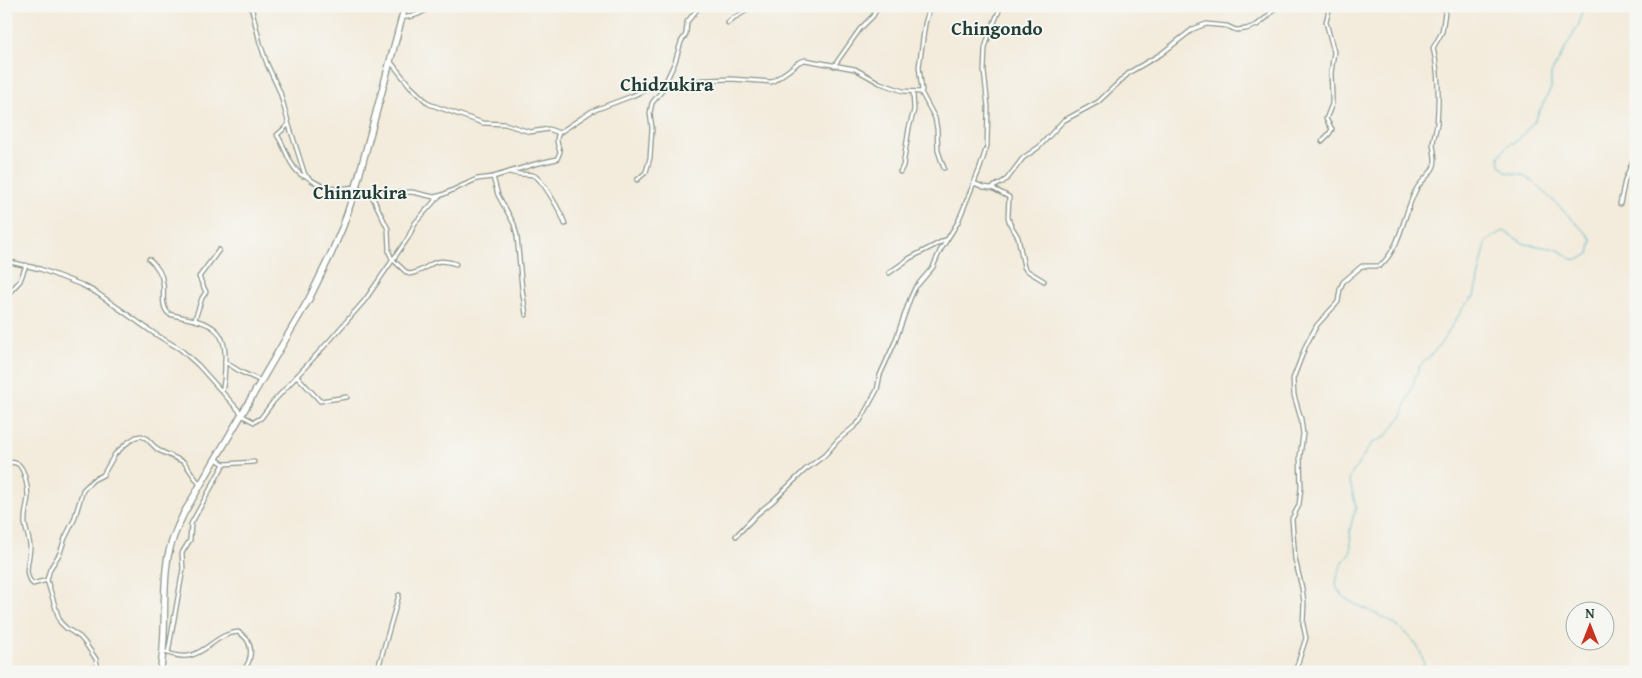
<svg xmlns="http://www.w3.org/2000/svg" width="1642" height="678" viewBox="0 0 1642 678" font-family="'Gentium Book Plus',serif">
  <rect width="100%" height="100%" fill="#f6f6f2"/>
  <filter id="ink" filterUnits="userSpaceOnUse"><feTurbulence type="fractalNoise" baseFrequency=".02" numOctaves="2"/><feDisplacementMap in="SourceGraphic" scale="10" xChannelSelector="R" yChannelSelector="G"/><feConvolveMatrix kernelMatrix="1 2 1 2 8 2 1 2 1" color-interpolation-filters="sRGB"/></filter>
  <filter id="wash" filterUnits="userSpaceOnUse"><feTurbulence type="fractalNoise" baseFrequency=".0096" numOctaves="4" result="noise"/><feDisplacementMap in="SourceGraphic" scale="20" xChannelSelector="R" yChannelSelector="G"/><feGaussianBlur stdDeviation="1.12" result="paint"/><feColorMatrix in="noise" values="0 0 0 0 0 0 0 0 0 0 0 0 0 0 0 0 0 1.4 0 .05"/><feComposite in="paint" operator="in"/></filter>
  <g filter="url(#wash)">
    <rect width="100%" height="100%" fill="#f3ebdb"/>
    <g fill="none" stroke-linecap="round" stroke-linejoin="round">
      <!-- stream -->
      <path stroke="#4ab4c7" stroke-width="1" d="M1424,672C1426,643 1398,624 1374,613C1363,607 1345,602 1338,590C1332,579 1344,559 1351,551L1350,529L1356,507L1349,478L1372,443L1385,437L1402,416L1419,366L1438,348L1465,305L1474,297L1486,243L1491,237L1504,231L1525,244L1557,249L1572,259L1578,260L1589,254L1592,240L1588,235L1535,183L1522,175L1506,172L1500,165L1499,156L1508,145L1517,141L1534,122L1551,88V74L1579,24L1583,6"/>
    </g>
  </g>
  <g filter="url(#ink)">
    <g fill="none" stroke-linecap="round" stroke-linejoin="round">
      <defs>
        <g id="minor">
          <path d="M251,6L260,43L267,64L280,92L289,125L305,175L311,180L322,186L336,189L356,187L371,194L412,192L434,197L442,195L477,179L493,177L535,164L557,159L560,152C558,145 555,140 559,133L592,111L632,96L662,82L684,83L703,80L731,79L772,82L789,70L799,62L805,60L855,69L880,83L903,91L921,92"/>
          <path d="M930,6L925,24L919,67L922,90L921,92L935,118L937,129L938,151L944,168"/>
          <path d="M402,17C412,18 424,12 432,6"/>
          <path d="M728,23C733,15 743,17 749,6"/>
          <path d="M390,61L410,86L429,104L483,123L505,124L530,132L549,129L559,133"/>
          <path d="M834,66L860,29L873,16L878,6"/>
          <path d="M288,125L277,135C286,147 289,168 303,176L305,175"/>
          <path d="M1322,141L1329,134L1332,129L1326,119L1332,104V94L1331,73L1334,52L1326,22L1330,6"/>
          <path d="M510,172C520,176 524,173 533,175C542,178 562,214 565,224"/>
          <path d="M900,172L903,166L909,128L914,110L913,92"/>
          <path d="M493,177L498,195L514,224L517,236L522,289L526,315"/>
          <path d="M637,180L646,172L650,158L652,128L650,113L652,103L661,92L675,62L681,42L686,34L687,22L700,6"/>
          <path d="M974,183L983,187L991,188L1001,183L1007,179L1023,158L1039,147L1063,121L1098,102L1130,72L1161,54L1193,29L1206,24L1227,26L1236,30L1246,29L1257,25L1267,17L1277,6"/>
          <path d="M992,188L1009,197L1008,217L1010,224L1018,237L1024,267L1026,270L1044,281"/>
          <path d="M371,194L388,229L389,252L392,259L406,272L409,274C431,271 428,255 456,264"/>
          <path d="M1620,204L1625,180L1636,153"/>
          <path d="M149,259C156,265 162,274 163,283C165,293 160,306 169,314C198,322 227,320 225,360C225,370 225,381 222,391"/>
          <path d="M6,261L40,269L82,285L97,293L155,334L180,349L198,365L241,413"/>
          <path d="M889,273L910,258L945,240"/>
          <path d="M6,296L20,281L26,265"/>
          <path d="M195,319L202,298L206,292L199,277L219,250"/>
          <path d="M225,362L241,372L261,381"/>
          <path d="M297,376L320,401L347,397"/>
          <path d="M241,415L254,422L261,418L273,402L331,339L365,300L408,238L415,223L439,196"/>
          <path d="M216,459L224,464L254,462"/>
          <path d="M6,462C10,462 14,462 18,464C25,469 28,489 28,497C27,506 24,516 25,524C26,532 30,539 30,547C30,560 22,574 33,584L47,580"/>
          <path d="M736,536L757,514L773,501L805,470L825,455L838,440L855,426L860,421L877,390L880,375L895,342L910,299L915,288L933,267L940,251L958,222L980,168L987,146L988,107L984,71L985,48L989,35L1001,6"/>
          <path d="M166,652C201,668 210,634 238,632C254,640 254,659 242,672"/>
          <path d="M168,653L183,569L182,553L190,540L191,524L224,464"/>
          <path d="M101,672L98,669L96,659L85,643L80,637L66,628L60,622L47,580L50,569L60,553L65,538L74,520L83,490L93,480L103,475L115,454L127,443L136,437L141,436L146,438L158,450L184,462L200,485"/>
          <path d="M375,672L379,665L399,595"/>
          <path d="M1295,672L1306,638L1303,624L1304,603L1302,588L1295,559L1292,519L1299,505L1301,488L1300,456L1303,434L1301,419L1294,395L1293,379L1306,345L1317,325L1338,302L1340,289L1343,282L1362,266H1380C1402,246 1403,214 1416,190C1420,181 1431,175 1434,166C1437,159 1433,150 1433,143C1434,136 1436,130 1437,124C1439,99 1439,72 1433,48L1442,32L1446,6"/>
        </g>
        <path id="trunk" d="M160,672C168,634 161,594 168,556C171,541 177,527 184,513L309,299L331,254L343,226L356,187L405,6"/>
      </defs>
      <!-- minor casing -->
      <use href="#minor" stroke="#899488" stroke-width="5.5"/>
      <!-- trunk casing -->
      <use href="#trunk" stroke="#899488" stroke-width="8"/>
      <!-- minor -->
      <use href="#minor" stroke="#fff" stroke-width="3"/>
      <!-- trunk -->
      <use href="#trunk" stroke="#fff" stroke-width="5.5"/>
    </g>
  </g>
  <g text-anchor="middle" stroke-width="4" stroke-linejoin="round" paint-order="stroke">
    <!-- quarter labels -->
    <g font-size="19" font-weight="bold" fill="#1f3d34" stroke="#f6f6f2">
      <text x="997" y="35">Chingondo</text>
      <text x="667" y="91">Chidzukira</text>
      <text x="360" y="199">Chinzukira</text>
    </g>
  </g>
  <!-- margin -->
  <rect width="1642" height="678" fill="none" stroke="#f6f6f2" stroke-width="25"/>
  <!-- north arrow -->
  <g transform="translate(1590 626)"><circle r="24" fill="#f6f6f2" stroke="#a0aca6"/>
  <path d="M0-4L9 19L0 12L-9 19Z" fill="#c8321e"/>
  <text y="-8" font-size="14" font-weight="bold" text-anchor="middle" fill="#1f3d34">N</text>
  </g>
</svg>
